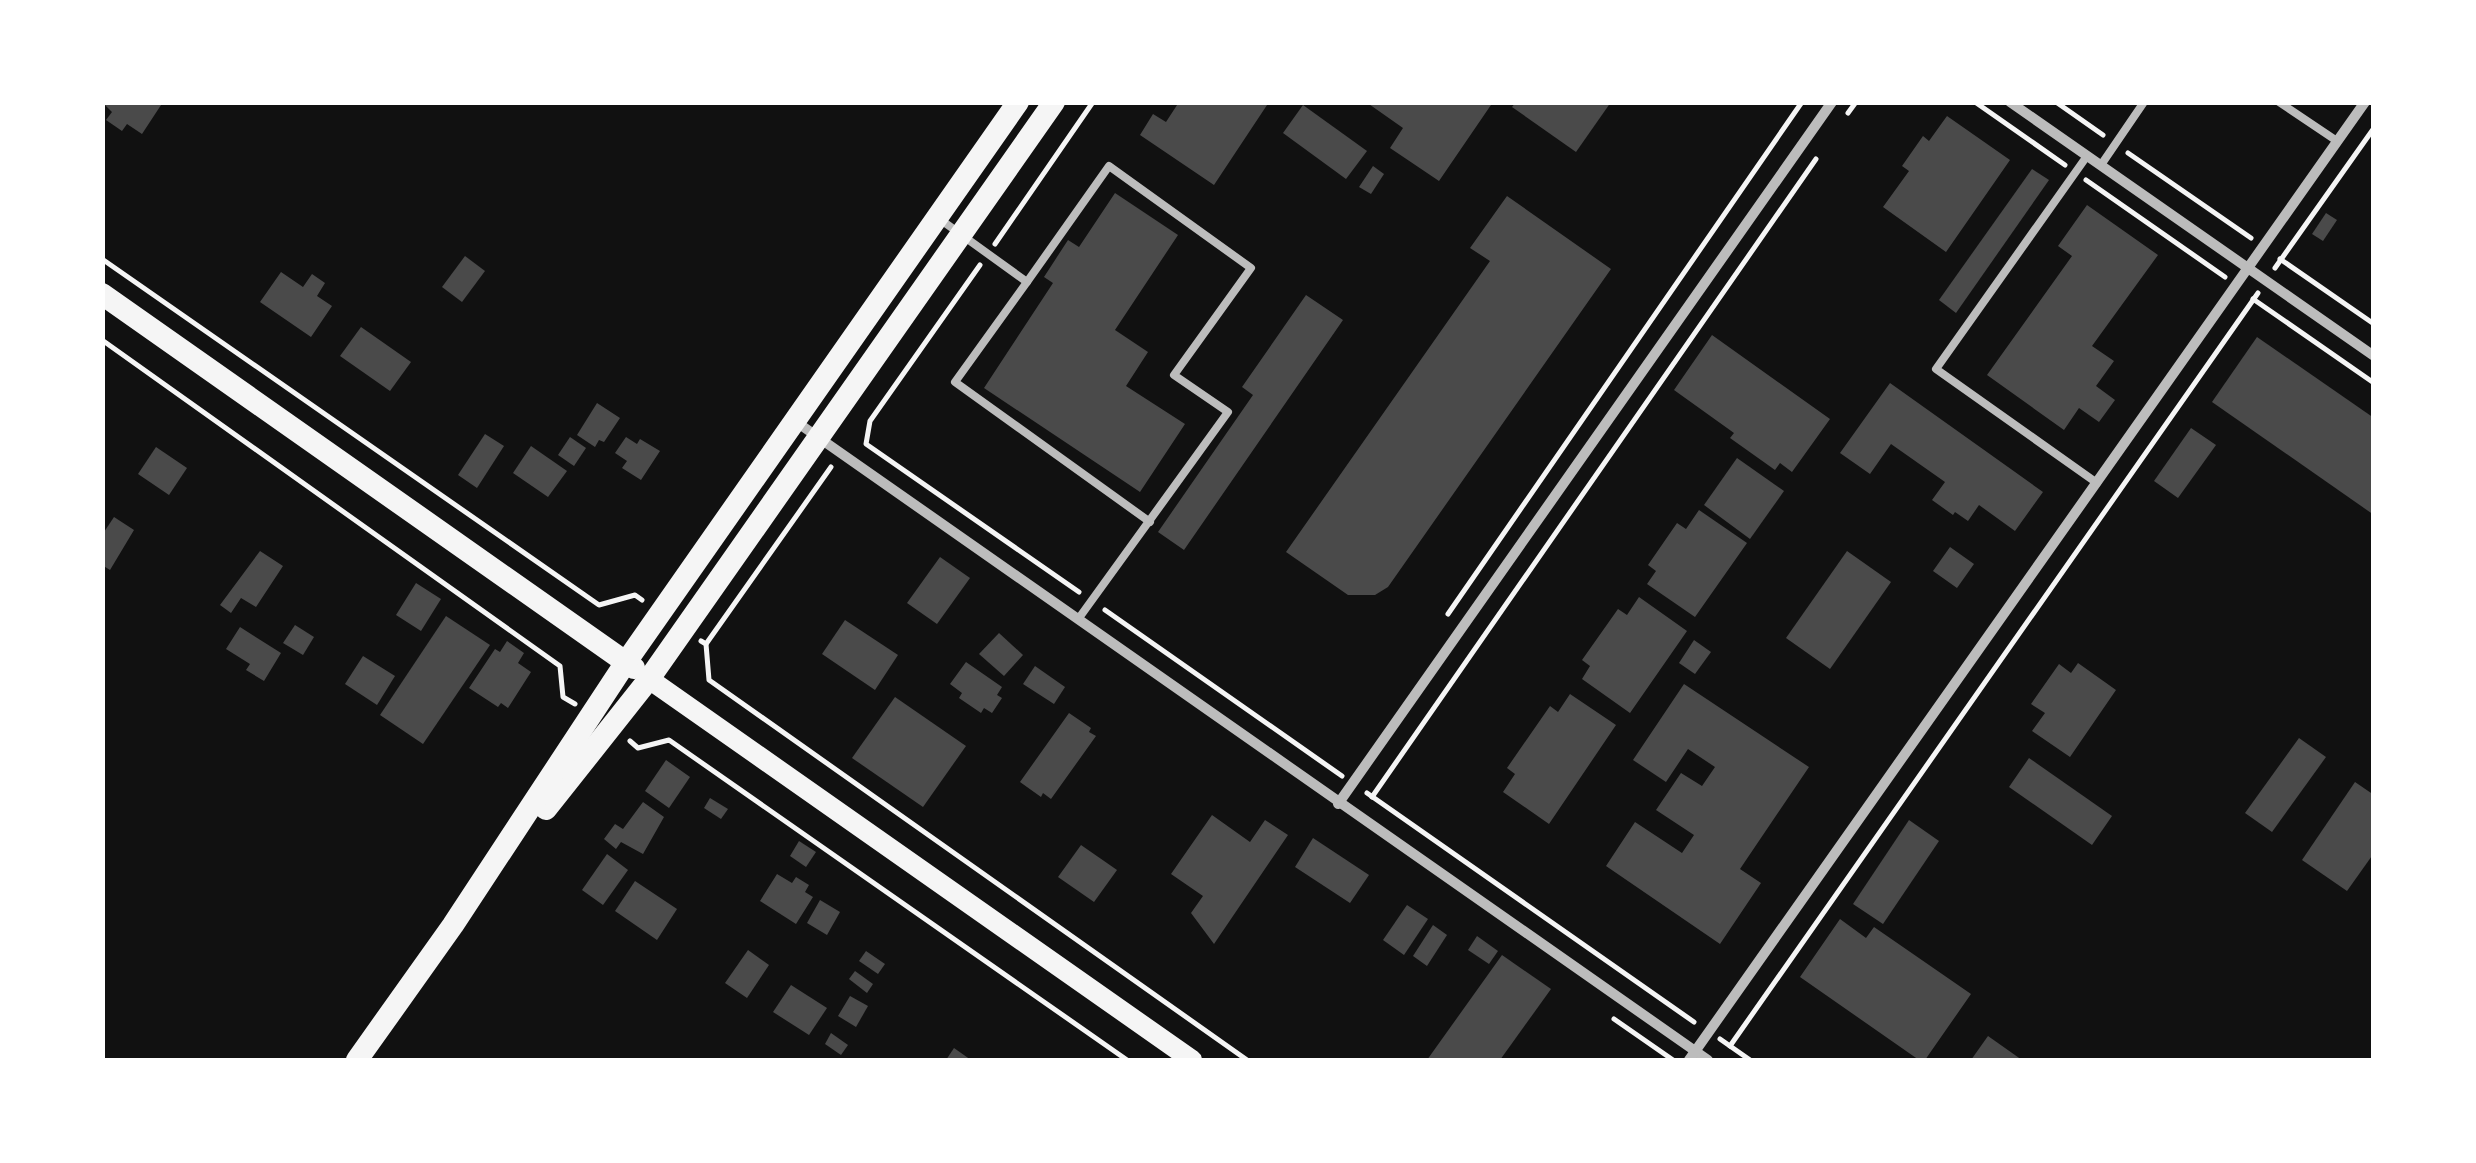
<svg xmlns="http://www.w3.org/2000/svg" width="2476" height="1163" viewBox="0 0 2476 1163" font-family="Barlow,sans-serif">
  <rect width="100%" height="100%" fill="#111"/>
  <!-- building -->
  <g fill="#4a4a4a">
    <path d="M102,102H163L142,134L127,124L122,131L106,120L112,112Z"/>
    <path d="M1179,102H1269L1214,185L1140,135L1153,114L1166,122Z"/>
    <path d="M1366,102H1493L1439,181L1390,148L1403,128Z"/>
    <path d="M1516,102H1611L1576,152L1512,107Z"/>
    <path d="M1303,105L1367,151L1346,179L1283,133Z"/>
    <path d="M1947,116L2010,160L1946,252L1883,207L1909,171L1902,166L1923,136L1929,141Z"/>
    <path d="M1373,166L1384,174L1371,194L1359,187Z"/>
    <path d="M2032,169L2049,180L1956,313L1939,300Z"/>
    <path d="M1115,193L1178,235L1115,330L1148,352L1126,386L1185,424L1140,492L984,388L1053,283L1044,277L1068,240L1079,247Z"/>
    <path d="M1507,196L1611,269L1388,587L1375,595H1348L1286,552L1490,261L1470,248Z"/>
    <path d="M2087,205L2158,255L2092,346L2114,361L2096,386L2115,400L2099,422L2079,408L2064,430L1987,375L2072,256L2058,246Z"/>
    <path d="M2326,213L2337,220L2323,241L2312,234Z"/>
    <path d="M465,256L485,271L462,302L442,287Z"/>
    <path d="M281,272L303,287L312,274L325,283L317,296L332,306L311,337L260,302Z"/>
    <path d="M1306,295L1343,320L1184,550L1158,532L1253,395L1242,387Z"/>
    <path d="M361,327L411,362L390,391L340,356Z"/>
    <path d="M1712,335L1830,419L1792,472L1780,463L1775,470L1730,438L1734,433L1674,390Z"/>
    <path d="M2257,337L2374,418V515L2212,402Z"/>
    <path d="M1890,383L2043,492L2015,531L1979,505L1968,521L1955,512L1953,515L1932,500L1945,482L1891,444L1870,474L1840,453Z"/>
    <path d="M597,403L620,418L604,442L599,440L595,447L577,435Z"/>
    <path d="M2191,428L2216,445L2178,498L2154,481Z"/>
    <path d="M485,434L504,446L477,488L458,475Z"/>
    <path d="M570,437L586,448L574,466L558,455Z"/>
    <path d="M626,437L637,444L640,439L660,451L641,480L622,468L627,461L615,453Z"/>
    <path d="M531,446L567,471L548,497L513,473Z"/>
    <path d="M156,447L187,468L169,495L138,474Z"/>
    <path d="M1737,458L1784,491L1750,539L1704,505Z"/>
    <path d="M1699,510L1747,543L1695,617L1647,584L1656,571L1648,565L1677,523L1686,529Z"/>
    <path d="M114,517L134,530L110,570L102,565V535Z"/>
    <path d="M1950,547L1974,564L1957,588L1933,571Z"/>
    <path d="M260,551L283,566L256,607L241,598L231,613L220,605Z"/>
    <path d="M1847,551L1891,582L1830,669L1786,638Z"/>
    <path d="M940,557L970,578L937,624L907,603Z"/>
    <path d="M416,583L441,599L421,631L396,615Z"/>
    <path d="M1639,597L1687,631L1630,713L1582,679L1590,666L1582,660L1618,609L1627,615Z"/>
    <path d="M446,616L490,645L423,744L380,715Z"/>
    <path d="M845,620L898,655L875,690L822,654Z"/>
    <path d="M295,625L314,637L303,655L283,643Z"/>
    <path d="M240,627L281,653L264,681L246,670L250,664L226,649Z"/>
    <path d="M999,633L1023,655L1004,676L979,654Z"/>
    <path d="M1694,640L1711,652L1695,674L1679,663Z"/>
    <path d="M507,641L524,653L518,663L531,672L508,708L501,703L498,707L469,688L495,649L500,652Z"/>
    <path d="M363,656L395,676L377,705L345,684Z"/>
    <path d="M966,662L1002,687L997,695L1002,698L992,713L984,708L981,713L959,698L962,693L950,684Z"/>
    <path d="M2078,663L2116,690L2070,757L2032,731L2045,713L2031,704L2059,664L2071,673Z"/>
    <path d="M1035,666L1065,687L1054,704L1023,684Z"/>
    <path d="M1684,684L1809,767L1740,869L1761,883L1720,944L1606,866L1635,822L1682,853L1694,835L1656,810L1681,773L1702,786L1715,767L1688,749L1666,782L1633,760Z"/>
    <path d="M1570,694L1616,725L1549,824L1503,792L1515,774L1507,768L1550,706L1558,712Z"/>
    <path d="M895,697L966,746L923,807L852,758Z"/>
    <path d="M1069,713L1091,728L1089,732L1096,736L1051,799L1043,793L1041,797L1020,782Z"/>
    <path d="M2299,738L2326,757L2272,832L2245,813Z"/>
    <path d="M2029,758L2112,816L2092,845L2009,787Z"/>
    <path d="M666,760L690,777L669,808L645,791Z"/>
    <path d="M2355,782L2374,795V853L2347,891L2302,860Z"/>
    <path d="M710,798L728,809L721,819L704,808Z"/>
    <path d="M643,802L664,817L643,854L621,842L616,849L604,839L615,824L623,829Z"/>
    <path d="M1212,815L1250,842L1265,820L1288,835L1214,944L1191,913L1203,896L1171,874Z"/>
    <path d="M1909,820L1939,841L1883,924L1853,904Z"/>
    <path d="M1313,838L1369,875L1350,903L1295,867Z"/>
    <path d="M799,841L816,852L806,867L790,856Z"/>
    <path d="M1081,845L1117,870L1094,902L1058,877Z"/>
    <path d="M607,854L628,870L603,905L582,890Z"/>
    <path d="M777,874L792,883L796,877L809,885L805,892L813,897L796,924L760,901Z"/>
    <path d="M635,881L677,909L657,940L615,911Z"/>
    <path d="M820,900L840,912L827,935L807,923Z"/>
    <path d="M1407,905L1428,919L1404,955L1383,940Z"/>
    <path d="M1840,919L1866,938L1874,927L1971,994L1925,1060H1919L1800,977Z"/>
    <path d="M1433,925L1447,935L1427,966L1413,956Z"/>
    <path d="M1477,936L1498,951L1489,964L1468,950Z"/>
    <path d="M748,950L769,965L747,998L725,983Z"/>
    <path d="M866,951L885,964L878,974L859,961Z"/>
    <path d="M1502,955L1551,989L1500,1060H1427Z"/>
    <path d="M855,971L873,984L867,993L849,979Z"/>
    <path d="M791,985L827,1008L809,1035L773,1012Z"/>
    <path d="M850,996L868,1006L856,1027L838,1016Z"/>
    <path d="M831,1033L848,1045L841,1055L825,1044Z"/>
    <path d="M1988,1036L2022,1060H1971Z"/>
    <path d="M954,1048L971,1060H946Z"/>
  </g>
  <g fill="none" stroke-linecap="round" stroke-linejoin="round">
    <!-- path -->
    <g stroke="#f5f5f5" stroke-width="5">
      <path d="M1975,102L2065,165"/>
      <path d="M2056,102L2103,135"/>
      <path d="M1848,113L1856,102"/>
      <path d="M2128,153L2251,238"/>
      <path d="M2086,180L2225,277"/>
      <path d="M995,244L1093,102"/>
      <path d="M102,259L599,605L635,595L642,600"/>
      <path d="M2280,259L2374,324"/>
      <path d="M980,265L870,421L866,444L1079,592"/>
      <path d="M2275,268L2374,128"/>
      <path d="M2253,299L2374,383"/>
      <path d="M102,340L560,666L563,697L575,704"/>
      <path d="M1105,610L1342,776"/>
      <path d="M1448,614L1802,102"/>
      <path d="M701,641L706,644L709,680L1247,1060"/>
      <path d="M706,644L831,467"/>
      <path d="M630,741L638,748L669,740L1127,1060"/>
      <path d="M1367,793L1694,1022"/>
      <path d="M1372,797L1816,159"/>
      <path d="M1614,1019L1673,1060"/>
      <path d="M1720,1039L1750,1060"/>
      <path d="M1730,1046L2258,293"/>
    </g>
    <!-- service -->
    <g stroke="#bcbcbc" stroke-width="8">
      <path d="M2279,102L2337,141"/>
      <path d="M2087,156L1936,369L2097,483"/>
      <path d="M2101,165L2144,102"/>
      <path d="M941,220L1027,282L1109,166L1251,268L1174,375L1228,412L1079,618"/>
      <path d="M1027,282L955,382L1150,522"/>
    </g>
    <!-- minor -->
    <g stroke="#bcbcbc" stroke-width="10">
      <path d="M2010,102L2374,356"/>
      <path d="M795,421L1708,1060"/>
      <path d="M1338,804L1832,102"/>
      <path d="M1689,1060L2365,102"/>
    </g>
    <!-- secondary -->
    <path stroke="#f5f5f5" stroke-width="20" d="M649,679L1192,1060"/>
    <!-- primary -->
    <g stroke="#f5f5f5" stroke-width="22">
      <path d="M102,294L634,668"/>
      <path d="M546,809L649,679L1054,102"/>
      <path d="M357,1060L453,925L626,662L1018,102"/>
    </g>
  </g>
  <!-- border -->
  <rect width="2476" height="1163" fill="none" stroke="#ffffff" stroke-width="210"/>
</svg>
